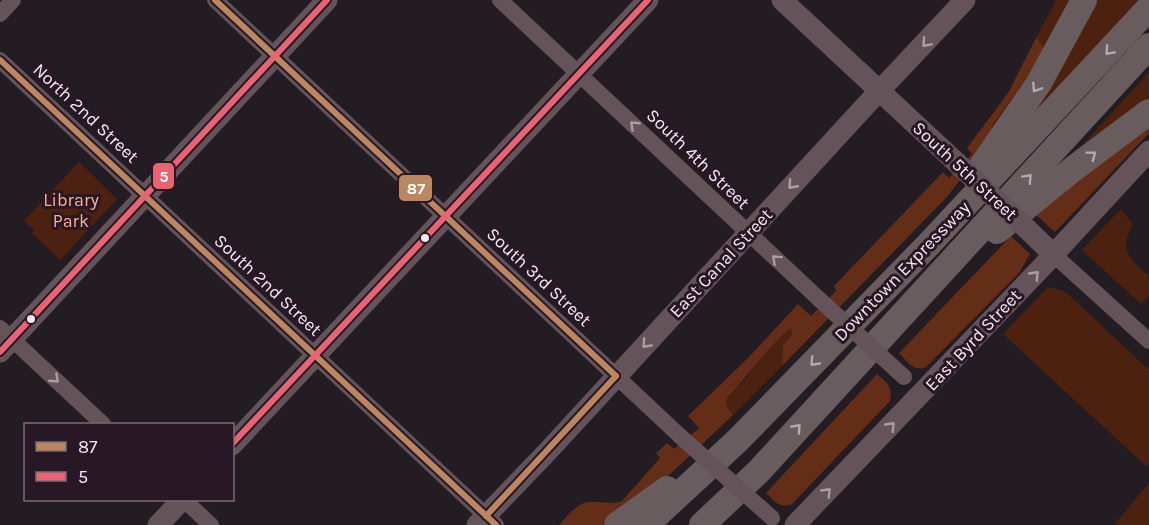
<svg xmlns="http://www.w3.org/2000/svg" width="1149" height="525" viewBox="0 0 1149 525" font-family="Karla,sans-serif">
  <rect width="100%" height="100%" fill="#241c23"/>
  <!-- green -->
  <g fill="#4d2110">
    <path d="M1056,0H1072L1049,50L992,132L993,124L1044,48L1036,38Z"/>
    <path d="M1090,0H1141L998,154Z"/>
    <path d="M1149,72V103L1057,173Z"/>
    <path d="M79,162L117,199L60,260L32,233L34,230L24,221Z"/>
    <path d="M1121,209L1133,225C1117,250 1131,260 1149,276V296L1141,304L1082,250Z"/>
    <path d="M1048,287L1062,290L1069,295L1149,370V462L1146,466L1003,334Z"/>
    <path d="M791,328L792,335L783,346L782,366L733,415L727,405L726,399L748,376L764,352Z"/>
    <path d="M1149,483V525H1114Z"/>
  </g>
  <!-- forest -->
  <g fill="#642d17">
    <path d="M1036,38L1044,48L1040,59L993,124L992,132L996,135L945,199L782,366L783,345L792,335L791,328C765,349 749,376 726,399L727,406L733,415L667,477L602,525H559C566,517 574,507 584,503C596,499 610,506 622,501L660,458L656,453L667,443L674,449L699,428L688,416L749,357L798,304L811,316L836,291L834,286L943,172L949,178L972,154L967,148L1008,93Z"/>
    <path d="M1149,124V133L1055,232L1033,212Z"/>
    <path d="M1011,236L1030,254L1019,273L926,367C914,373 907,361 899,353Z"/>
    <path d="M877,374C887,383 893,387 890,401L792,504C780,509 774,501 766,493Z"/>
  </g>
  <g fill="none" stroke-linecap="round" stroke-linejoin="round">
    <!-- minor -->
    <g stroke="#645359" stroke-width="16">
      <path d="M215,0L680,436"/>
      <path d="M500,0L819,299"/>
      <path d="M0,14L13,0"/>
      <path d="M0,60L496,525"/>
      <path d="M1054,255L1149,341"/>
      <path d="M0,328L103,424"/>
      <path d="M184,500L211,525"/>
    </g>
    <!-- major -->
    <g stroke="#65535a" stroke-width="21">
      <path d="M782,0L957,163"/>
      <path d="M1028,230L1054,255"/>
      <path d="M0,352L327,0"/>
      <path d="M232,445L648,0"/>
      <path d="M158,525L182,500"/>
      <path d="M477,525L549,450L867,104L965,0"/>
      <path d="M795,525L1042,267L1149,151"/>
    </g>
    <!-- highway -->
    <g stroke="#685c5f" stroke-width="26">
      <path d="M977,173L1039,83L1084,0"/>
      <path d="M997,231L1073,169L1149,112"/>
      <path d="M617,525L667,489"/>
      <path d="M646,525L737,441L928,245L1149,8"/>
      <path d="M702,525L758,472L1149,46"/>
    </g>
    <!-- minor-bridge -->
    <g stroke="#645359" stroke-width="16">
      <path d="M819,299L904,377"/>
      <path d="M680,436L772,518"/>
    </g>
    <!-- major-bridge -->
    <path stroke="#65535a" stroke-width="21" d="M957,163L1028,230"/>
    <defs>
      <g id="bus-1">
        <path d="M215,0L616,376"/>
        <path d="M0,60L496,525"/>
        <path d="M486,516L616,376"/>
      </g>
      <g id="bus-2">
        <path d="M0,352L327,0"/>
        <path d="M232,444L648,0"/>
      </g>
    </defs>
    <!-- bus-1 casing -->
    <use href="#bus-1" stroke="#281825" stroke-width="10"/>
    <!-- bus-2 casing -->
    <use href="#bus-2" stroke="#281825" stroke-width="10"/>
    <!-- bus-1 -->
    <use href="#bus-1" stroke="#bb8660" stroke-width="6"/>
    <!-- bus-2 -->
    <use href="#bus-2" stroke="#ea6372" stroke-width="6"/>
  </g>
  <!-- one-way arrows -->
  <defs><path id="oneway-chevron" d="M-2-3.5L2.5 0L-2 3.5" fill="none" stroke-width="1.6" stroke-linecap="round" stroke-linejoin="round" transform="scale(1.5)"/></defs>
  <g stroke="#ac9da5">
    <use href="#oneway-chevron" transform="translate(926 43) rotate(133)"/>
    <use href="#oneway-chevron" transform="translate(792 185) rotate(132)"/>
    <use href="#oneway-chevron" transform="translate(1035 275) rotate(-46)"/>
    <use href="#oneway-chevron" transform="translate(646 344) rotate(133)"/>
    <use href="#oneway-chevron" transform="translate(891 426) rotate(-46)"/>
    <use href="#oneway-chevron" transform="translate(827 492) rotate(-46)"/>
  </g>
  <g stroke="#b4a8af">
    <use href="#oneway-chevron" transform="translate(1109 51) rotate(133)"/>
    <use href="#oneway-chevron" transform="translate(1036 88) rotate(123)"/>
    <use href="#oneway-chevron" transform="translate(1092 155) rotate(-37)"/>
    <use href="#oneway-chevron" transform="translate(1028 178) rotate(-47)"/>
    <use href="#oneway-chevron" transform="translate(814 362) rotate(134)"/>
    <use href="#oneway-chevron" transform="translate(797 428) rotate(-47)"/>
  </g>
  <g stroke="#ac9da4">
    <use href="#oneway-chevron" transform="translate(634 125) rotate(-137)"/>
    <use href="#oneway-chevron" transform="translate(776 259) rotate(-138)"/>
    <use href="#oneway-chevron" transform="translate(55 379) rotate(43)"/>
  </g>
  <!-- markers -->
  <g fill="#f3e7f0" stroke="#281825" stroke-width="2">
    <circle cx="425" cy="238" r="5"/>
    <circle cx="31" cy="319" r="5"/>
  </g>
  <g text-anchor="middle" stroke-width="6" stroke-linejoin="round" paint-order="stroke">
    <!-- street labels -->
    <g font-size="18" fill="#f3e7f0" stroke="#281825">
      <text transform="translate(86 113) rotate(43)" y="6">North 2nd Street</text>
      <text transform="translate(698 159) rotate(44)" y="6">South 4th Street</text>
      <text transform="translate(965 171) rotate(43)" y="6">South 5th Street</text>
      <text transform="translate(721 263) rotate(-47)" y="6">East Canal Street</text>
      <text transform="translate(902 271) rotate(-46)" y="6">Downtown Expressway</text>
      <text transform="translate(539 277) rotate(43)" y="6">South 3rd Street</text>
      <text transform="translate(268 285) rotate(43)" y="6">South 2nd Street</text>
      <text transform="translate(973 340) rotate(-47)" y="6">East Byrd Street</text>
    </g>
    <!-- park labels -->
    <g font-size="18" fill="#fcad8f" stroke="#281825">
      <text x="71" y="206">Library<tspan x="71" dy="21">Park</tspan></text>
    </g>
  </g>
  <g stroke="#281825" stroke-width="2">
    <rect x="152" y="162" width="23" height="28" rx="6" fill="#ea6372"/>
    <rect x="398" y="174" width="35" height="28" rx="6" fill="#bb8660"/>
  </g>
  <g font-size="16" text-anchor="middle" font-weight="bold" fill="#fff">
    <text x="164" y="182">5</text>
    <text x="416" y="194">87</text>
  </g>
  <!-- legend -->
  <rect x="24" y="423" width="210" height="78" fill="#281825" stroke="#796b76" stroke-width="1.5"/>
  <rect x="36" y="442" width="30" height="9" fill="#bb8660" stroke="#796b76" stroke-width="1.5"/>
  <text x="78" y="453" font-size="18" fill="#f3e7f0">87</text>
  <rect x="36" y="472" width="30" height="9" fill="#ea6372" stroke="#796b76" stroke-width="1.5"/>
  <text x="78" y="483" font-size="18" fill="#f3e7f0">5</text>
</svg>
